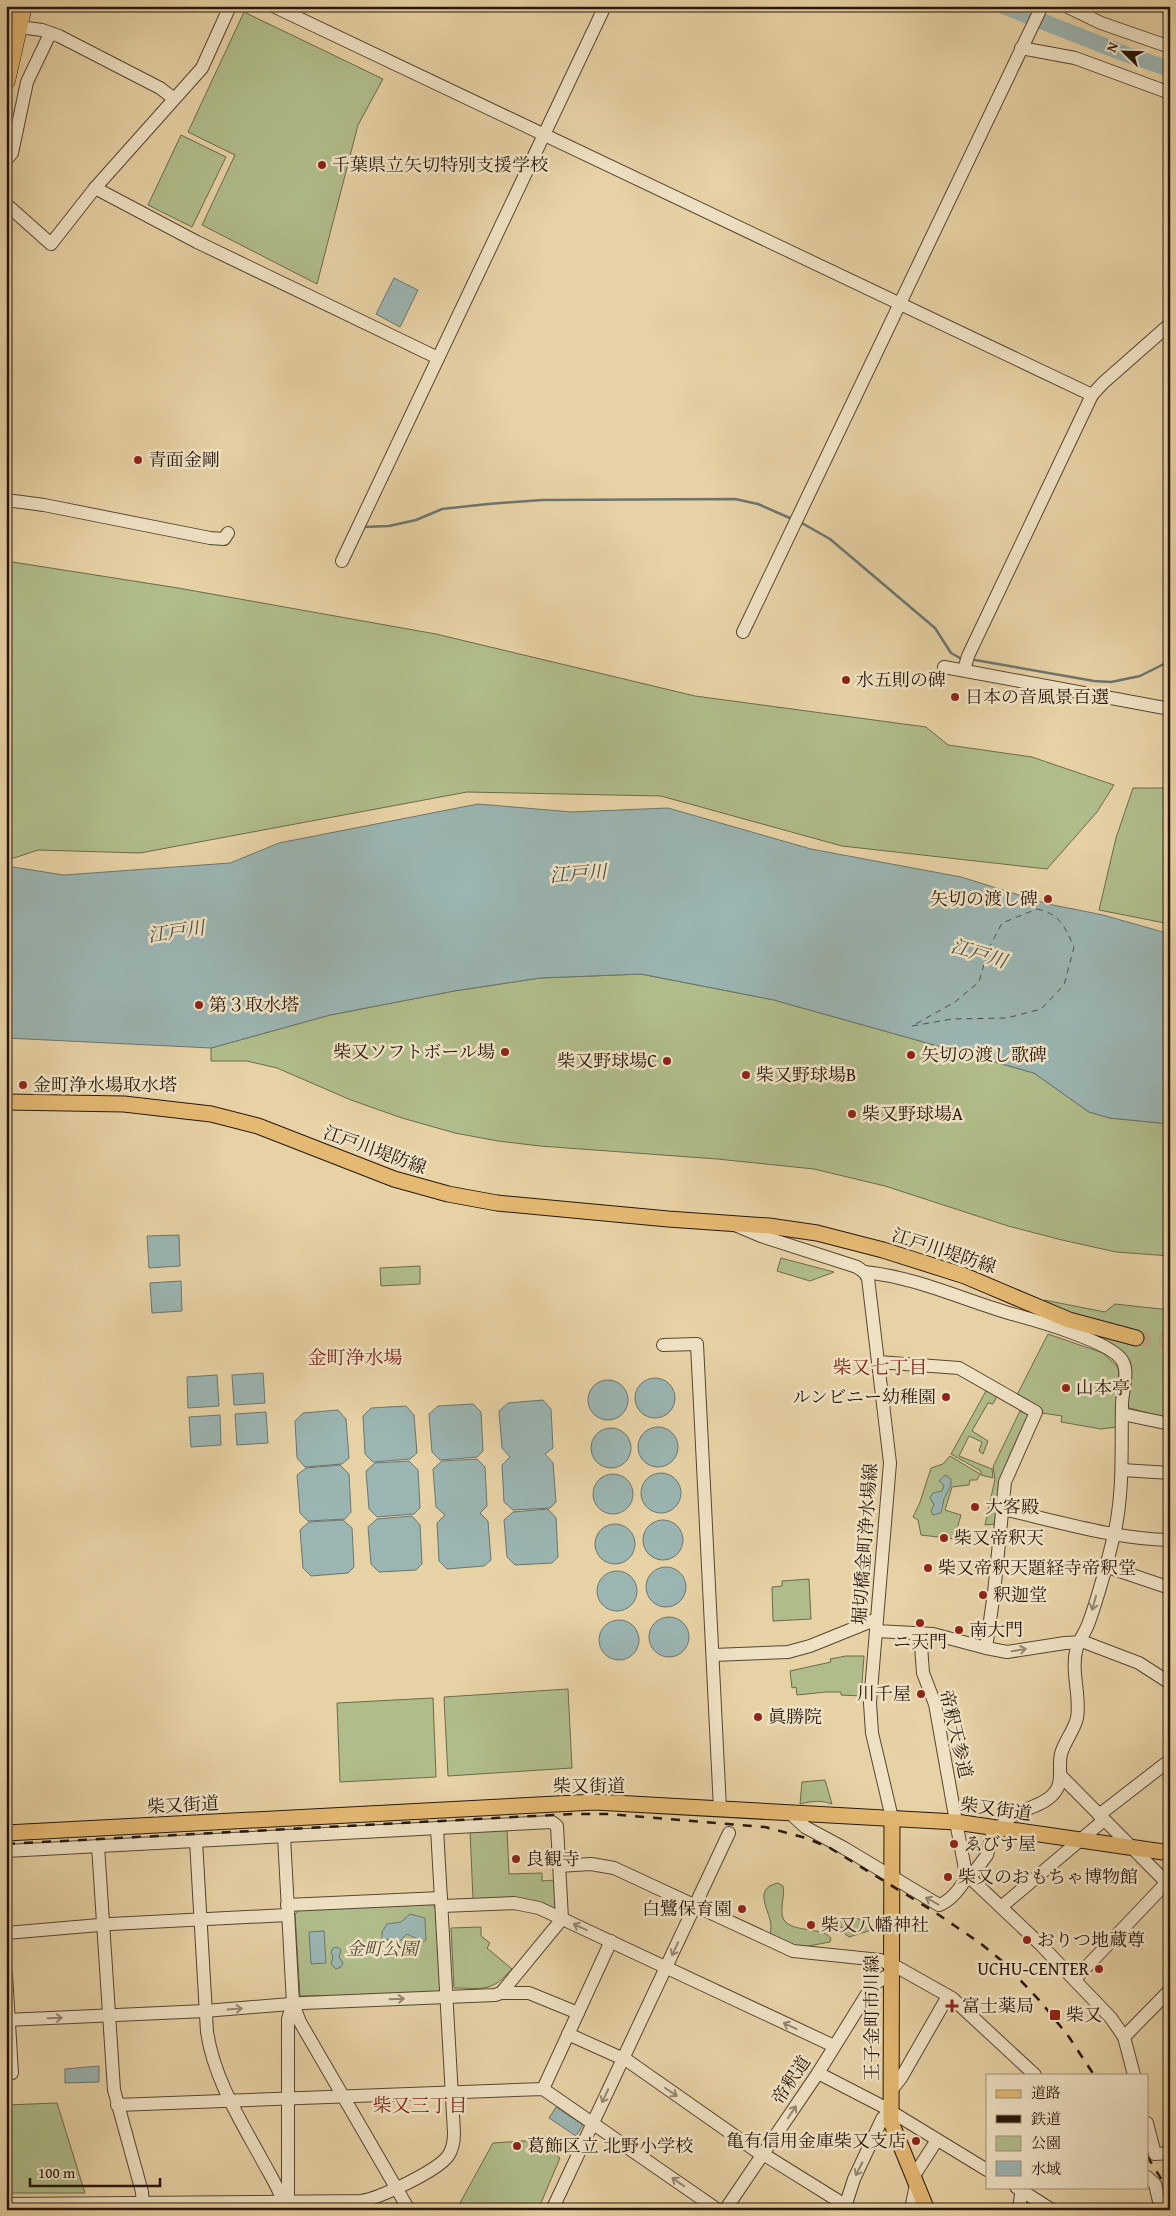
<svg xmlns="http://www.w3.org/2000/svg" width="1176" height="2216" viewBox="0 0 1176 2216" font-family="'Gentium Book Plus','Noto Serif JP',serif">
  <rect width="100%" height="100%" fill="#e7d2a5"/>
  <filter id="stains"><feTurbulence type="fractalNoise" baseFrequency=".004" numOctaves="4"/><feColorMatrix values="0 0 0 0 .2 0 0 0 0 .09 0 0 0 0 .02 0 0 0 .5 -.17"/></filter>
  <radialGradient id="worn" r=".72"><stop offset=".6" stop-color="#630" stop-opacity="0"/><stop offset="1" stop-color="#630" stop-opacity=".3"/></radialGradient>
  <!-- green -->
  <g fill="#b0bd8a" stroke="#6b6a4a">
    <path d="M244,12L383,79L358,125L317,284L202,225L235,155L188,132Z"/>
    <path d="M181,135L226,157L192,227L148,205Z"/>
    <path d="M6,561L178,588L436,634L695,696L926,727L948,745L1032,757L1114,785L1097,812L1047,869L842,846L661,796L467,792L140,853L38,850L14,858L6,856Z"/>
    <path d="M1133,788H1170V924L1099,910L1116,838Z"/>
    <path d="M641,974L774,1000L1034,1073L1089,1112L1110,1118L1170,1124V1256L1116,1252L1062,1240L1008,1226L885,1186L814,1169L717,1159L540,1146L498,1141L455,1133L402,1118L351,1100L277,1068L247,1061H211V1048L330,1015L454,991L540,978Z"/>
    <path d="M781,1258L834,1272L810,1281L777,1271Z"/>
    <path d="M420,1266V1284L381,1286L380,1268Z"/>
    <path d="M1044,1300L1105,1312L1115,1304L1170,1310V1419L1126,1407C1133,1362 1140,1358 1096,1336L1138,1344L1106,1325L1043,1304Z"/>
    <path d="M1048,1334L1103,1353L1121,1370L1117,1392V1427L1101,1429L1061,1422L1062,1416L1042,1413L1041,1410L1016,1397Z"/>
    <path d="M986,1391L997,1396L993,1404L988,1403L972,1431L988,1441L983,1454L979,1451L982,1442L969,1436L959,1456L992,1469L993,1478L981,1475V1471L951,1454Z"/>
    <path d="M1020,1411L1029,1415L996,1524L985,1525L995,1479L993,1467Z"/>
    <path d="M950,1456L980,1474L977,1480H970L969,1485L952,1487L945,1510L961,1515L954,1539L921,1535L918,1520L913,1517L920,1502L931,1468L943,1464Z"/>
    <path d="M809,1579L811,1619L773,1621L772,1587L782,1586V1581Z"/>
    <path d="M846,1656H864L861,1696L841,1695V1692H826L797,1695L796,1687L792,1688L790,1671L831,1662L830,1659Z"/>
    <path d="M568,1689L572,1768L448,1776L444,1697Z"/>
    <path d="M433,1698L436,1777L340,1782L337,1703Z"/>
    <path d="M825,1780L832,1804C822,1800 811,1801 800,1804L802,1782Z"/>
    <path d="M507,1829L509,1874L542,1873V1881L556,1880L557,1907L554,1908C522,1896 506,1897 473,1899L470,1831Z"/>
    <path d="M778,1883L783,1886C785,1895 781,1904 782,1913C783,1935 821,1925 831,1938L830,1942L797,1948L771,1935C770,1932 771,1930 771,1927C771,1911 751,1889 778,1883Z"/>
    <path d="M430,1901L438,1911L441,1988L437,1994L300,1996L295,1914L302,1908Z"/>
    <path d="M852,1916L878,1928L849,1937L844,1933V1928L835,1926L830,1921L831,1919Z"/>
    <path d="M481,1927V1936L490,1943L487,1948L512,1969C491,1993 483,1988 454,1988L451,1928Z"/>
    <path d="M57,2103L85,2193H6V2105Z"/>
    <path d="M538,2140L560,2158L538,2210H463L460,2203L493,2143Z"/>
  </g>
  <!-- water -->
  <g fill="#9bb5b2" stroke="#6c756f">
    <path d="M394,278L418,290L400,327L376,314Z"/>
    <path d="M478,804L572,812L668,808L811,849L961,877L1048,904L1103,915L1170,934V1124L1110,1118L1089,1112L1034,1073L774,1000L641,974L540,978L454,991L330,1015L211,1048L6,1038V866L64,875L230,863L279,843Z"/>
    <path d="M179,1235L180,1266L149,1268L147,1236Z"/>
    <path d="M181,1281L182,1311L152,1313L150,1283Z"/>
    <path d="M263,1373L265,1403L234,1405L232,1375Z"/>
    <path d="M217,1375L219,1406L188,1408L187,1377Z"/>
    <circle cx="655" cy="1398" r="20"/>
    <circle cx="608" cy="1400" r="20"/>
    <path d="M543,1400L551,1409L553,1448L545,1454L553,1463L556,1502L550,1508L513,1510L504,1502L502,1465L510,1457L502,1448L499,1411L508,1403Z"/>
    <path d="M473,1404L481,1412L483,1451L477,1457L440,1460L432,1452L429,1414L438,1406Z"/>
    <path d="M406,1406L414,1415L417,1453L410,1459L373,1462L365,1454L363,1416L371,1408Z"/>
    <path d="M338,1410L346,1419L349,1458L342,1464L305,1467L297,1458L295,1421L303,1413Z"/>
    <path d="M266,1412L268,1443L237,1445L235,1414Z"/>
    <path d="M220,1415L221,1445L191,1447L189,1417Z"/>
    <circle cx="658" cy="1447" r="20"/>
    <circle cx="611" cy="1448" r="20"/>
    <path d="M477,1459L485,1467L487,1506L480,1513L488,1521L491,1560L484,1566L447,1569L439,1561L437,1523L445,1515L436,1507L433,1469L442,1461Z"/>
    <path d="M409,1461L418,1470L420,1508L414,1514L377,1517L369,1509L366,1471L375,1463Z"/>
    <path d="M340,1465L349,1474L351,1512L345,1519L308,1521L300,1513L297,1475L306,1468Z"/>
    <circle cx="661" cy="1493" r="20"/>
    <circle cx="613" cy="1494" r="20"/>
    <path d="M945,1475L951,1479V1485L944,1499L941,1513L933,1515L931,1511L934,1505L930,1498L933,1493L942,1491L944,1485L939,1481Z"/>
    <path d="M548,1509L556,1518L558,1557L552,1563L515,1565L507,1557L504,1520L513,1512Z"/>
    <path d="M412,1516L420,1525L422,1564L416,1570L379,1572L371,1564L368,1527L377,1519Z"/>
    <path d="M343,1520L352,1528L354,1567L348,1573L311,1576L303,1568L300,1530L309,1522Z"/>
    <circle cx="663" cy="1540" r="20"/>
    <circle cx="615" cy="1544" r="20"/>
    <circle cx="666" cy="1587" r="20"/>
    <circle cx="617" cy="1591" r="20"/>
    <circle cx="669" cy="1637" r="20"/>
    <circle cx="619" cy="1640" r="20"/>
    <path d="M410,1914L425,1918L426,1940L423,1942L407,1934L400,1941L382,1939V1932L387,1924L401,1922Z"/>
    <path d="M324,1931L326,1963L311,1964L309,1932Z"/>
    <path d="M337,1947L341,1950L339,1957L343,1963L341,1967L336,1969L331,1964L333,1957L331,1952L333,1948Z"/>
    <path d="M99,2066V2082L65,2083V2069Z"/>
    <path d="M556,2107L583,2125L576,2136L549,2118Z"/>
  </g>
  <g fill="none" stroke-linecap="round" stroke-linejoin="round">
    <!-- stream -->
    <g stroke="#6c756f" stroke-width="2.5">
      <path d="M800,522L830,539L935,628L951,653L960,658"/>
      <path d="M363,527L389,526L416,520L442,509L488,504L542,500L735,499L758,504L792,519"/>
      <path d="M975,660L1094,681L1111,682L1140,676L1170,661"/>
    </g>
    <!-- river -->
    <path stroke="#9bb5b2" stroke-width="16" d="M1003,6L1128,55L1170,69"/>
    <!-- ferry -->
    <path stroke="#4f4e45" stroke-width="1" stroke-dasharray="6 5" stroke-linecap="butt" d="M1037,909C1060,914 1065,927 1074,947L1064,985L1041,1009L1007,1018L952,1019L912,1026L955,1002L979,982L988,950L1002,923Z"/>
    <!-- major-tunnel -->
    <path stroke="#c0ac86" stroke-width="15" stroke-dasharray="15 8" stroke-linecap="butt" d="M1136,1338L1170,1342"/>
    <defs>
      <g id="minor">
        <path d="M273,6L1092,395"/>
        <path d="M1066,6L1101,23L1170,47"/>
        <path d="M19,27L42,30L59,36L160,88L173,98"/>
        <path d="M1021,48L1075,58L1170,93"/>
        <path d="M6,160L12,153L27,82L48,38"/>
        <path d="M95,188L197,242L438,358"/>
        <path d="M6,204L51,244L95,188L202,68L230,6"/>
        <path d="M6,500L44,505L210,538L224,539L228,533"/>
        <path d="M342,561L605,6"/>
        <path d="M743,632L1042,6"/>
        <path d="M944,667L1170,709"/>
        <path d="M964,670L968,656L1092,395L1103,383L1170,324"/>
        <path d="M735,1225L761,1236L857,1267L864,1272L868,1278L890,1463L870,1703L872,1733L892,1818"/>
        <path d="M864,1272C916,1277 963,1300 1012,1314C1034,1320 1114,1342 1123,1362C1129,1374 1122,1391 1122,1405C1121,1448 1124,1492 1114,1535C1107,1564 1099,1594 1089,1622C1086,1631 1080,1639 1077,1647C1070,1671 1081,1695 1077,1718C1074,1731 1064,1742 1061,1754C1058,1766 1063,1779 1057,1789C1045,1810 1012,1807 1000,1828"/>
        <path d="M663,1345L697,1344L720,1809"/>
        <path d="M878,1362L959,1368L1036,1412L1005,1482L994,1593L986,1648"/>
        <path d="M1122,1414L1170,1424"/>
        <path d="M1122,1470L1170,1473"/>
        <path d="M1002,1509C1057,1521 1114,1539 1170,1540"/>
        <path d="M1105,1566L1170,1588"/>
        <path d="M876,1631L933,1634L986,1648L1007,1652L1065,1643L1084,1642L1139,1663L1170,1683"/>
        <path d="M920,1632L923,1673L935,1704L955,1816"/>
        <path d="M713,1655L788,1652L810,1646L877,1619"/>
        <path d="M1060,1775L1170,1886"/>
        <path d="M790,1813L805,1827L844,1848L939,1905C951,1901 961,1887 967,1877"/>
        <path d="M1099,1815L1170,1760"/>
        <path d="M957,1827L966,1874L1041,1945L1111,2018L1124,2037L1134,2075"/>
        <path d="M284,1836L293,2004L300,2022L409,2210"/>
        <path d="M196,1841L207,2032C214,2078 239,2118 261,2158C270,2175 281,2191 286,2210"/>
        <path d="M98,1846L114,2090L142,2192L143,2210"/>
        <path d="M6,1851L552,1822L557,1826L562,1919L501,1993L495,1995L303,2003L205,2011L6,2020"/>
        <path d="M559,1866L591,1864L614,1868L793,1951L880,1960L897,1967L952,1998L1035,2075"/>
        <path d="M969,1879L987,1855L994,1827"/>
        <path d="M287,1905L441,1898"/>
        <path d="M442,1906L514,1903L539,1908L834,2046"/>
        <path d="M1001,1907L1104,1820"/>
        <path d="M6,1933L111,1924L287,1915"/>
        <path d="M6,1974L12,2073"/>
        <path d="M1075,1979L1170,1879"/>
        <path d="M501,1993H529L578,2013"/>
        <path d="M568,2034L628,2061L762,2155"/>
        <path d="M1124,2037L1170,1990"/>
        <path d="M818,2073L882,2106L987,2170"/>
        <path d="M543,2089L611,1941"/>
        <path d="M890,2092L901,2078L948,1996"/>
        <path d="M117,2105L543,2089L718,2210"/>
        <path d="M1147,2123L1155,2154L1170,2153"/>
        <path d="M763,2154L845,2205"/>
        <path d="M912,2173L917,2171L937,2140"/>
        <path d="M1147,2177L1155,2184L1161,2210"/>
        <path d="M1016,2187L1052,2210"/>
        <path d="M6,2204L361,2201C380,2198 437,2171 448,2156C453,2149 454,2142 454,2133L437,1828"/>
        <path d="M288,2208V2019L293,2004"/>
        <path d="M552,2210L729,1833"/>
        <path d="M725,2210L818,2073L872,1986L885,1977H891"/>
        <path d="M844,2210L854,2179L882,2119L890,2111"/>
        <path d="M911,2210L916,2184"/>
        <path d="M1019,2210L1022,2187"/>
      </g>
      <g id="major">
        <path d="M6,1102L124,1104L211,1114L258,1126L394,1179L448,1194L497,1203L668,1219L769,1226L817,1233L883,1250L965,1276L1069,1320L1136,1338"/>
        <path d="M892,1818L891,2122L927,2210"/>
        <path d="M6,1833L595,1802L956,1822L1170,1853"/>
      </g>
      <g id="highway">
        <path d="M6,17L8,6"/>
        <path d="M6,81L23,6"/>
      </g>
    </defs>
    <!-- minor casing -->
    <use href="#minor" stroke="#564532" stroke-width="14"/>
    <!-- major casing -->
    <use href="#major" stroke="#26160b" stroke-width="17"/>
    <!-- highway casing -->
    <use href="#highway" stroke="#26160b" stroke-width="19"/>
    <!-- minor -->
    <use href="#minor" stroke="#efe2c4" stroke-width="12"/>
    <!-- major -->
    <use href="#major" stroke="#e4b972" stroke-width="15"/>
    <!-- highway -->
    <use href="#highway" stroke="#e4b972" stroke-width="18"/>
    <!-- rail -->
    <g stroke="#26160b" stroke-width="2.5" stroke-dasharray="9 9" stroke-linecap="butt">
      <path d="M6,1844L572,1814H607L765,1827L806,1838L830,1848L933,1911L980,1943L1002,1961L1041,2002L1069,2037L1094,2075"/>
      <path d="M1147,2156L1170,2193"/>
    </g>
  </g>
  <!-- one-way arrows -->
  <defs><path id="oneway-shaft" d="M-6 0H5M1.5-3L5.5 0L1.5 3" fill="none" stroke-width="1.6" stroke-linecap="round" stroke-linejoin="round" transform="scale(1.25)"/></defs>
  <g stroke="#958671">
    <use href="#oneway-shaft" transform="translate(1094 1603) rotate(106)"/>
    <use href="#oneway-shaft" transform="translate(1019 1650) rotate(-9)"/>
    <use href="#oneway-shaft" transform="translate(932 1901) rotate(-151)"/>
    <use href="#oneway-shaft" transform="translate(580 1927) rotate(-155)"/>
    <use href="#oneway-shaft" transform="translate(675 1949) rotate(115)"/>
    <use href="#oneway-shaft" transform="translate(397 1999) rotate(-2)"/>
    <use href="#oneway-shaft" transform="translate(235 2009) rotate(-4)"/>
    <use href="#oneway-shaft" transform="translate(55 2018) rotate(-2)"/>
    <use href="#oneway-shaft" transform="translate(790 2026) rotate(-155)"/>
    <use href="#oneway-shaft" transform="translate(671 2092) rotate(35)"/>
    <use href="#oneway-shaft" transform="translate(605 2096) rotate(115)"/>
    <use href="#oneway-shaft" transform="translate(792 2112) rotate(-56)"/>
    <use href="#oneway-shaft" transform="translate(859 2169) rotate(117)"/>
    <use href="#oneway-shaft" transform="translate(678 2182) rotate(-145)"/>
  </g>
  <!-- markers -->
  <g fill="#8f2418" stroke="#efe2c4" stroke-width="2">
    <circle cx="322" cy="165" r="5"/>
    <circle cx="138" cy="460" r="5"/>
    <circle cx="846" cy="680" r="5"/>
    <circle cx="955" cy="697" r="5"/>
    <circle cx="1048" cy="899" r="5"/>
    <circle cx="199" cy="1005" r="5"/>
    <circle cx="505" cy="1052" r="5"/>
    <circle cx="911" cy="1055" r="5"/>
    <circle cx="667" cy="1061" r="5"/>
    <circle cx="746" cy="1075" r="5"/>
    <circle cx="23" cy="1085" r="5"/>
    <circle cx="852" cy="1114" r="5"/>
    <circle cx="1066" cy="1388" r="5"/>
    <circle cx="946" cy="1397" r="5"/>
    <circle cx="975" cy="1507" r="5"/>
    <circle cx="944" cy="1538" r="5"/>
    <circle cx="928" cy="1568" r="5"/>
    <circle cx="983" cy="1595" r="5"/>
    <circle cx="920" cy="1623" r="5"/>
    <circle cx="959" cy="1630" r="5"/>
    <circle cx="921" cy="1694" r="5"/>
    <circle cx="758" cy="1717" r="5"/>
    <circle cx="954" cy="1844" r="5"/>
    <circle cx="516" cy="1859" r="5"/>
    <circle cx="948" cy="1877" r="5"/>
    <circle cx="742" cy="1909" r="5"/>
    <circle cx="811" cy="1925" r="5"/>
    <circle cx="1027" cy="1940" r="5"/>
    <circle cx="1099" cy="1969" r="5"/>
    <path d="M949.5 1998.5h5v5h5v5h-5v5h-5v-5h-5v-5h5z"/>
    <rect x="1049" y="2009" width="12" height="12" rx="2.5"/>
    <circle cx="916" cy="2141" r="5"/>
    <circle cx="517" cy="2146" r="5"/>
  </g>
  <g text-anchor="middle" stroke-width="5" stroke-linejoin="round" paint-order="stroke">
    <!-- poi labels -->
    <g font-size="18" fill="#26160b" stroke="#efe2c4" text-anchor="start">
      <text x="332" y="171">千葉県立矢切特別支援学校</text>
      <text x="148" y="466">青面金剛</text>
      <text x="856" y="686">水五則の碑</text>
      <text x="965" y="703">日本の音風景百選</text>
      <text x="1038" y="905" text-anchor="end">矢切の渡し碑</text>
      <text x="209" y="1011">第３取水塔</text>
      <text x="495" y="1058" text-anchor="end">柴又ソフトボール場</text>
      <text x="921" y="1061">矢切の渡し歌碑</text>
      <text x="657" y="1067" text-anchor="end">柴又野球場C</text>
      <text x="756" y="1081">柴又野球場B</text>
      <text x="33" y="1091">金町浄水場取水塔</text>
      <text x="862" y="1120">柴又野球場A</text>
      <text x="1076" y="1394">山本亭</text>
      <text x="936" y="1403" text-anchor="end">ルンビニー幼稚園</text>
      <text x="985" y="1513">大客殿</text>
      <text x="954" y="1544">柴又帝釈天</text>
      <text x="938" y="1574">柴又帝釈天題経寺帝釈堂</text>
      <text x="993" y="1601">釈迦堂</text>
      <text x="969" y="1636">南大門</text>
      <text x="920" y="1648" text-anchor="middle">ニ天門</text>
      <text x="911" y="1700" text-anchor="end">川千屋</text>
      <text x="768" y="1723">眞勝院</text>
      <text x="964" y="1850">ゑびす屋</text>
      <text x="526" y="1865">良観寺</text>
      <text x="958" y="1883">柴又のおもちゃ博物館</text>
      <text x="732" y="1915" text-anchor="end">白鷺保育園</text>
      <text x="821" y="1931">柴又八幡神社</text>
      <text x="1037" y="1946">おりつ地蔵尊</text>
      <text x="1089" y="1975" text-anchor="end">UCHU-CENTER</text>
      <text x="962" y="2012">富士薬局</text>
      <text x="1066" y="2021">柴又</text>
      <text x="906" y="2147" text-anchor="end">亀有信用金庫柴又支店</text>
      <text x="527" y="2152">葛飾区立 北野小学校</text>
    </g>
    <!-- street labels -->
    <g font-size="18" fill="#26160b" stroke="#efe2c4">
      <text transform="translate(375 1150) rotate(20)" y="6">江戸川堤防線</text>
      <text transform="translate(944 1251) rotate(18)" y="6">江戸川堤防線</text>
      <text transform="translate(865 1544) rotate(-86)" y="6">堀切橋金町浄水場線</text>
      <text transform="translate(956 1734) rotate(77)" y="6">帝釈天参道</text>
      <text x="589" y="1792">柴又街道</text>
      <text transform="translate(183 1805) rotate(-3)" y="6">柴又街道</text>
      <text transform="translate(996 1809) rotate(8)" y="6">柴又街道</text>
      <text transform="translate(872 2018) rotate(-90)" y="6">王子金町市川線</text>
      <text transform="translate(791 2080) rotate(-56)" y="6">帝釈道</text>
    </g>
    <!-- park labels -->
    <g font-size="18" font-style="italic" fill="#4f4831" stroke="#efe2c4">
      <text x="382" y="1955">金町公園</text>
    </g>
    <!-- water labels -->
    <g font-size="19" font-style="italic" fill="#4f4e45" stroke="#efe2c4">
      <text transform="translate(578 873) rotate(-4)" y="7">江戸川</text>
      <text transform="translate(176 931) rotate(-8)" y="7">江戸川</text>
      <text transform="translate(979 953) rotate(17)" y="7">江戸川</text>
    </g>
    <!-- neighbourhood labels -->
    <g font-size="19" fill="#7a1f14" stroke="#efe2c4">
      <text x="355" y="1364">金町浄水場</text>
      <text x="880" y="1374">柴又七丁目</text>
      <text x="420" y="2112">柴又三丁目</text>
    </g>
  </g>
  <!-- margin -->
  <rect width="1176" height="2216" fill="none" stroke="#e7d2a5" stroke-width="25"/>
  <rect x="8" y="8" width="1161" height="2201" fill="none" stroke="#26160b" stroke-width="2.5"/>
  <rect x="12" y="12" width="1151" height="2191" fill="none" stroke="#26160b"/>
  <!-- legend -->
  <rect x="986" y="2074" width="162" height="115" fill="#efe2c4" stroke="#9f907a"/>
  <rect x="996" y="2090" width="25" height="8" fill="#e4b972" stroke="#9f907a"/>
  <text x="1031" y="2098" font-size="15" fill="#26160b">道路</text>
  <rect x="996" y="2115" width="25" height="8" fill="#26160b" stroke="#9f907a"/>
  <text x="1031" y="2124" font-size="15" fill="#26160b">鉄道</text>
  <rect x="996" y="2136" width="25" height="15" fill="#b0bd8a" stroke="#9f907a"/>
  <text x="1031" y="2148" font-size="15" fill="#26160b">公園</text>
  <rect x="996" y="2161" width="25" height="15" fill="#9bb5b2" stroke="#9f907a"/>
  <text x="1031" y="2174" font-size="15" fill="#26160b">水域</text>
  <!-- north arrow -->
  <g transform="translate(1124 52) rotate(293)" stroke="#efe2c4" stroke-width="4" paint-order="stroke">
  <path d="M0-4L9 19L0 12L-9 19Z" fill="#26160b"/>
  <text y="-8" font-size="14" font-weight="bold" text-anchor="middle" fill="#26160b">N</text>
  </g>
  <!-- scale -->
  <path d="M30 2178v8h130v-8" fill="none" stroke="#26160b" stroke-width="2.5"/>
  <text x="38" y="2178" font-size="15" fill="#26160b" stroke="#efe2c4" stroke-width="4" paint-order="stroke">100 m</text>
  <rect width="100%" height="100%" filter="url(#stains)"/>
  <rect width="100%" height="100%" fill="url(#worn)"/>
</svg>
